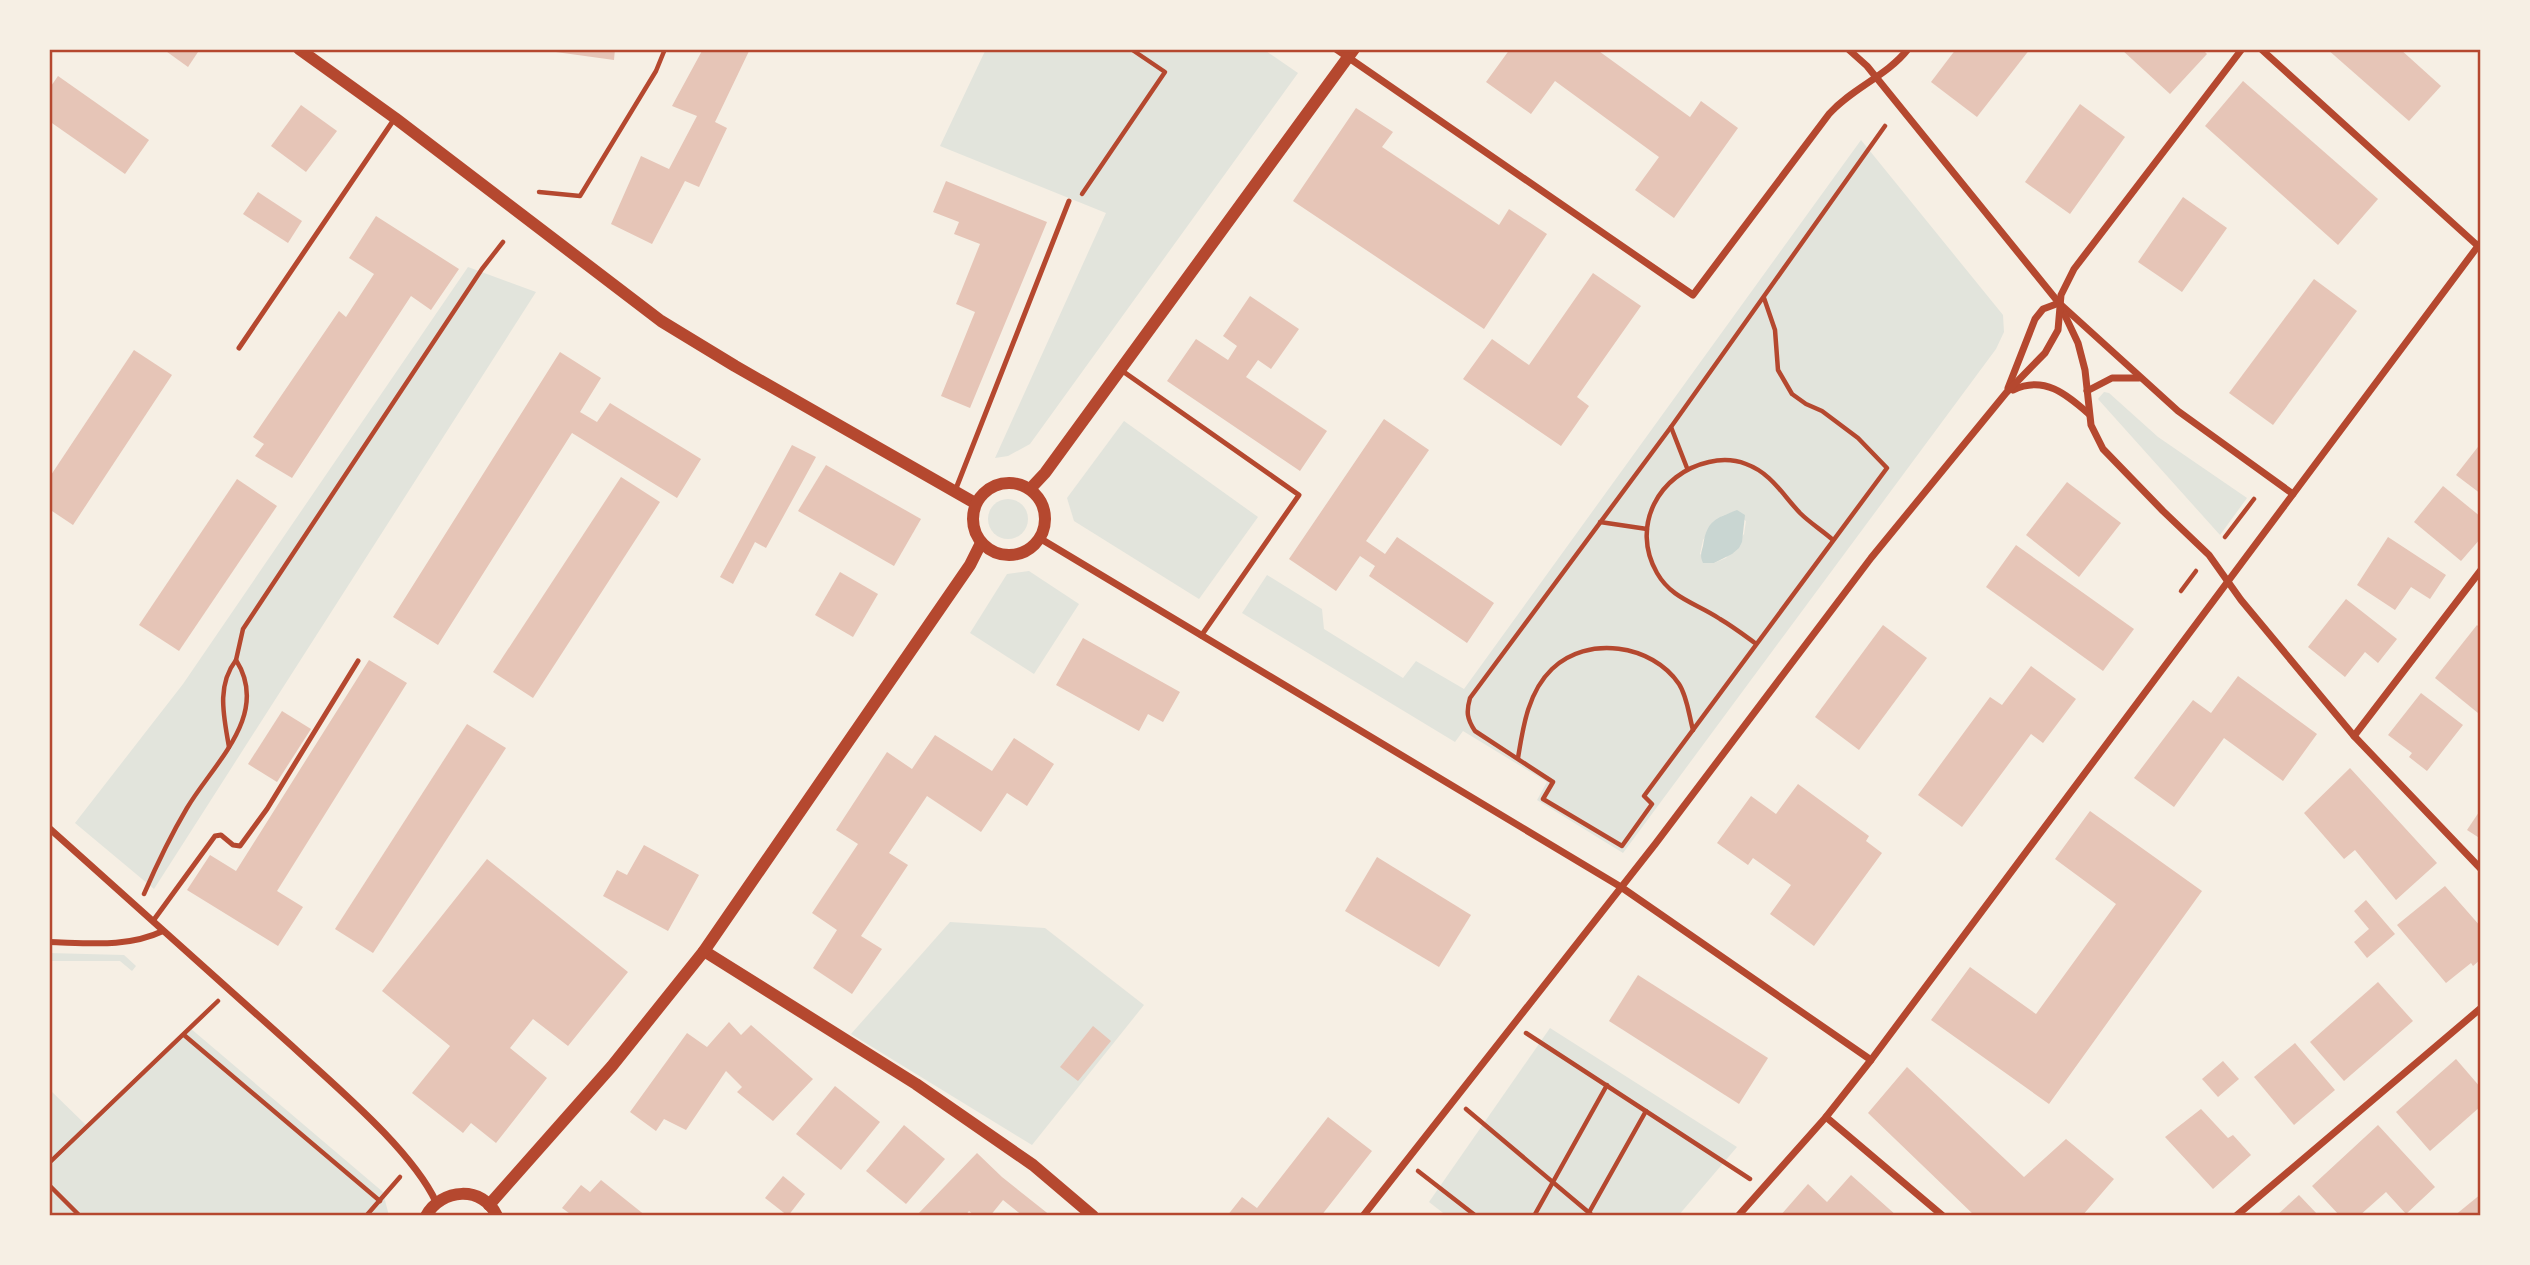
<svg xmlns="http://www.w3.org/2000/svg" width="2530" height="1265" viewBox="0 0 2530 1265" font-family="'Roboto Serif',serif">
  <rect width="100%" height="100%" fill="#f6efe4"/>
  <!-- green -->
  <g fill="#e2e4dc" fill-rule="evenodd">
    <path d="M986,49H1263L1298,73L1030,444L1008,456L995,458L1106,213L940,146Z"/>
    <path d="M1861,140L2003,315L2004,332L1996,349L1623,853L1537,800L1547,782L1463,731L1455,742L1242,613L1267,575L1322,609L1324,629L1403,678L1416,661L1464,689ZM1733,512L1746,521L1744,534L1726,558L1714,563L1700,554L1703,540L1722,516Z"/>
    <path d="M468,267L536,292L154,889L75,823L183,684Z"/>
    <path d="M2104,392L2109,393L2158,437L2247,498L2220,535L2098,399Z"/>
    <path d="M1124,421L1258,517L1199,599L1074,521L1067,498Z"/>
    <circle cx="1008" cy="519" r="20"/>
    <path d="M1029,571L1079,604L1034,674L970,633L1007,574Z"/>
    <path d="M950,922L1045,928L1144,1005L1032,1145L851,1034Z"/>
    <path d="M49,953L124,955L136,966L132,971L120,961H49Z"/>
    <path d="M190,1028L383,1192L389,1216H49V1089L87,1126Z"/>
    <path d="M1550,1028L1737,1147L1678,1216H1447L1429,1202Z"/>
  </g>
  <!-- water -->
  <path fill="#c9d6d2" d="M1737,510L1745,515L1742,542L1739,548L1732,554L1714,563H1703C1700,556 1701,553 1703,546C1707,520 1715,519 1737,510Z"/>
  <!-- building -->
  <g fill="#e6c5b7">
    <path d="M163,49H200L188,67Z"/>
    <path d="M534,49H615L614,60Z"/>
    <path d="M703,49H750L715,122L727,128L699,187L685,181L652,244L611,224L641,156L669,169L697,116L672,106Z"/>
    <path d="M1510,49H1596L1690,117L1701,101L1738,128L1674,218L1635,190L1659,157L1555,81L1531,114L1486,82Z"/>
    <path d="M1956,49H2030L1977,117L1931,82Z"/>
    <path d="M2121,49H2202L2207,54L2170,94Z"/>
    <path d="M2327,49H2400L2441,86L2409,121Z"/>
    <path d="M58,76L149,140L125,174L49,121V89Z"/>
    <path d="M2243,81L2378,199L2338,245L2205,126Z"/>
    <path d="M2080,104L2125,137L2070,214L2025,182Z"/>
    <path d="M301,105L337,131L306,172L271,146Z"/>
    <path d="M1356,108L1393,132L1382,147L1499,225L1509,209L1547,234L1484,329L1293,201Z"/>
    <path d="M946,181L1047,222L970,408L941,396L975,312L956,304L980,244L954,234L959,222L933,212Z"/>
    <path d="M258,192L302,221L288,243L243,214Z"/>
    <path d="M2183,197L2227,228L2182,292L2138,262Z"/>
    <path d="M376,216L459,269L431,310L411,296L292,478L255,456L264,444L253,437L339,311L346,317L374,274L349,258Z"/>
    <path d="M1593,273L1641,306L1577,397L1589,406L1561,446L1463,379L1492,339L1529,365Z"/>
    <path d="M2314,279L2357,311L2273,425L2229,393Z"/>
    <path d="M1250,296L1299,329L1271,369L1258,360L1246,377L1327,431L1300,471L1167,381L1196,339L1228,360L1237,346L1223,336Z"/>
    <path d="M134,350L172,375L73,525L49,509V478Z"/>
    <path d="M560,352L601,378L580,412L597,422L610,403L701,459L677,498L572,433L438,645L393,617Z"/>
    <path d="M1384,419L1429,450L1366,541L1385,554L1397,537L1494,603L1467,643L1369,576L1375,566L1360,556L1336,591L1289,559Z"/>
    <path d="M2481,443V494L2456,475Z"/>
    <path d="M792,445L816,457L766,548L755,542L733,584L720,577Z"/>
    <path d="M826,465L921,519L894,566L798,511Z"/>
    <path d="M621,477L660,502L533,698L493,672Z"/>
    <path d="M237,479L277,506L179,651L139,625Z"/>
    <path d="M2067,482L2121,523L2079,577L2026,535Z"/>
    <path d="M2443,486L2481,517V538L2461,561L2414,522Z"/>
    <path d="M2388,537L2446,575L2430,599L2411,587L2395,610L2357,585Z"/>
    <path d="M2016,545L2134,629L2103,671L1986,587Z"/>
    <path d="M840,572L878,594L853,637L815,615Z"/>
    <path d="M2346,599L2397,639L2378,663L2365,652L2345,677L2308,647Z"/>
    <path d="M1883,625L1927,658L1859,750L1815,717Z"/>
    <path d="M2477,625L2481,629V709L2478,713L2435,678Z"/>
    <path d="M1083,638L1180,692L1163,722L1148,714L1139,731L1056,685Z"/>
    <path d="M369,660L407,683L277,891L303,907L278,946L187,890L210,855L236,871Z"/>
    <path d="M2031,666L2076,699L2043,743L2031,734L1962,827L1918,795L1990,697L2002,705Z"/>
    <path d="M2238,676L2317,734L2283,781L2224,738L2174,807L2134,778L2193,700L2211,713Z"/>
    <path d="M2421,693L2463,725L2427,771L2409,757L2412,753L2388,735Z"/>
    <path d="M282,711L311,729L277,782L248,764Z"/>
    <path d="M467,724L506,748L373,953L335,929Z"/>
    <path d="M935,735L992,771L1014,738L1054,764L1027,806L1007,793L981,832L927,796L889,853L908,865L861,936L882,949L852,994L813,968L837,930L812,913L858,844L836,830L887,752L912,769Z"/>
    <path d="M2350,768L2437,863L2396,900L2355,850L2344,859L2304,813Z"/>
    <path d="M1798,784L1869,836L1866,841L1882,853L1814,946L1770,914L1791,885L1753,858L1748,865L1717,843L1751,796L1776,814Z"/>
    <path d="M2481,809V839L2467,830Z"/>
    <path d="M2090,811L2202,891L2049,1104L1931,1020L1970,967L2036,1014L2116,904L2055,859Z"/>
    <path d="M644,845L699,875L668,931L603,896L617,870L627,875Z"/>
    <path d="M1377,857L1471,915L1439,967L1345,911Z"/>
    <path d="M487,859L628,972L568,1046L533,1019L510,1048L547,1078L496,1143L471,1123L463,1133L412,1093L450,1046L382,991Z"/>
    <path d="M2445,886L2481,927V959L2473,966L2471,963L2446,983L2397,925Z"/>
    <path d="M2366,900L2395,934L2367,958L2354,942L2369,929L2354,911Z"/>
    <path d="M1638,975L1768,1058L1739,1104L1609,1021Z"/>
    <path d="M2378,982L2413,1021L2344,1081L2310,1042Z"/>
    <path d="M729,1022L741,1035L751,1025L813,1079L773,1121L737,1092L742,1087L726,1071L686,1130L664,1119L656,1131L630,1112L687,1033L707,1047Z"/>
    <path d="M1093,1026L1111,1041L1078,1081L1060,1067Z"/>
    <path d="M2295,1043L2335,1090L2294,1125L2254,1077Z"/>
    <path d="M2456,1059L2481,1088V1106L2430,1151L2396,1112Z"/>
    <path d="M2223,1061L2239,1079L2218,1097L2202,1079Z"/>
    <path d="M1907,1067L2024,1177L2066,1139L2114,1179L2082,1216H1975L1868,1113Z"/>
    <path d="M835,1086L880,1122L841,1170L796,1134Z"/>
    <path d="M2201,1109L2228,1138L2233,1135L2251,1155L2213,1189L2165,1137Z"/>
    <path d="M1328,1117L1372,1151L1321,1216H1227L1242,1197L1257,1208Z"/>
    <path d="M904,1125L945,1159L906,1204L866,1171Z"/>
    <path d="M2378,1125L2435,1187L2406,1214L2386,1192L2359,1216H2340L2312,1186Z"/>
    <path d="M977,1153L1002,1177L1051,1216H1023L1003,1200L990,1216H975L969,1211L965,1216H916Z"/>
    <path d="M1851,1175L1897,1216H1780L1808,1184L1827,1202Z"/>
    <path d="M783,1176L805,1194L788,1216L765,1198Z"/>
    <path d="M601,1180L646,1216H573L562,1208L581,1185L590,1192Z"/>
    <path d="M2481,1194V1216H2454Z"/>
    <path d="M2299,1195L2319,1216H2276Z"/>
  </g>
  <g fill="none" stroke-linecap="round" stroke-linejoin="round">
    <!-- path -->
    <g stroke="#b5482f" stroke-width="4.5">
      <path d="M539,192L580,196L656,71L665,49"/>
      <path d="M1082,194L1165,72L1131,49"/>
      <path d="M1764,298L1775,330L1778,370L1792,394L1806,404L1822,411L1858,438L1887,468L1644,796L1652,804L1622,846L1543,799L1553,782L1475,731C1467,719 1466,712 1470,698L1671,427L1885,126"/>
      <path d="M1671,427L1687,468"/>
      <path d="M1600,522L1647,529"/>
      <path d="M2225,537L2254,499"/>
      <path d="M2181,591L2196,571"/>
      <path d="M1755,643C1744,635 1732,626 1720,619C1696,603 1672,599 1657,573C1630,526 1659,473 1709,462C1722,459 1733,459 1746,464C1771,473 1782,494 1800,513C1810,523 1823,531 1833,540"/>
      <path d="M229,747C224,717 216,686 236,660"/>
      <path d="M1518,758C1523,727 1528,692 1552,669C1587,635 1652,644 1679,684C1687,696 1689,715 1693,730"/>
      <path d="M144,894C157,864 171,835 187,808C213,764 271,715 236,660L243,629L482,269L503,242"/>
      <path d="M1526,1033L1750,1179"/>
      <path d="M184,1035L380,1201"/>
      <path d="M1466,1109L1593,1216"/>
      <path d="M49,1163L218,1001"/>
      <path d="M1418,1171L1476,1216"/>
      <path d="M49,1185L80,1216"/>
      <path d="M366,1216L400,1177"/>
      <path d="M1534,1216L1607,1085"/>
      <path d="M1587,1216L1646,1111"/>
    </g>
    <!-- service -->
    <g stroke="#b5482f" stroke-width="5">
      <path d="M239,348L395,118"/>
      <path d="M1121,370L1299,495L1201,636"/>
      <path d="M955,491L1069,201"/>
      <path d="M153,921L215,836L221,835L233,845L240,846L267,809L358,661"/>
    </g>
    <!-- pedestrian -->
    <path stroke="#b5482f" stroke-width="6" d="M49,942C88,943 127,948 163,931"/>
    <!-- minor -->
    <g stroke="#b5482f" stroke-width="7">
      <path d="M1336,49L1693,295L1829,114C1852,88 1887,76 1908,49"/>
      <path d="M1848,49L1867,66L2059,303L2178,411L2293,494"/>
      <path d="M2261,49L2478,246"/>
      <path d="M2061,307L2078,343L2085,370L2091,425L2103,449L2163,511L2209,555L2241,600L2354,736L2481,869"/>
      <path d="M2008,388L2035,319L2043,309L2059,303"/>
      <path d="M2013,390C2044,375 2066,394 2089,414"/>
      <path d="M2087,391L2112,378H2139"/>
      <path d="M1041,539L1621,887L1871,1060"/>
      <path d="M2354,736L2481,570"/>
      <path d="M49,828C130,901 211,973 292,1046C336,1087 411,1149 436,1202"/>
      <path d="M1826,1117L1943,1216"/>
      <path d="M1363,1216L1656,843L1871,558L2006,393L2045,353L2058,330L2061,295L2074,269L2242,49"/>
      <path d="M1738,1216L1826,1117L1871,1060L2481,242"/>
      <path d="M2236,1216L2481,1008"/>
    </g>
    <!-- tertiary -->
    <g stroke="#b5482f" stroke-width="12">
      <path d="M299,49L395,118L661,321L735,366L975,503"/>
      <circle cx="1009" cy="519" r="36"/>
      <path d="M1030,489L1045,473L1354,49"/>
      <path d="M704,951L916,1084L1033,1165L1093,1216"/>
      <path d="M489,1205L612,1066L704,951L970,565L981,543"/>
      <path d="M426,1216C441,1188 483,1185 497,1216"/>
    </g>
  </g>
  <!-- border -->
  <rect width="2530" height="1265" fill="none" stroke="#f6efe4" stroke-width="102"/>
  <rect x="51" y="51" width="2428" height="1163" fill="none" stroke="#b5482f" stroke-width="2.5"/>
</svg>
